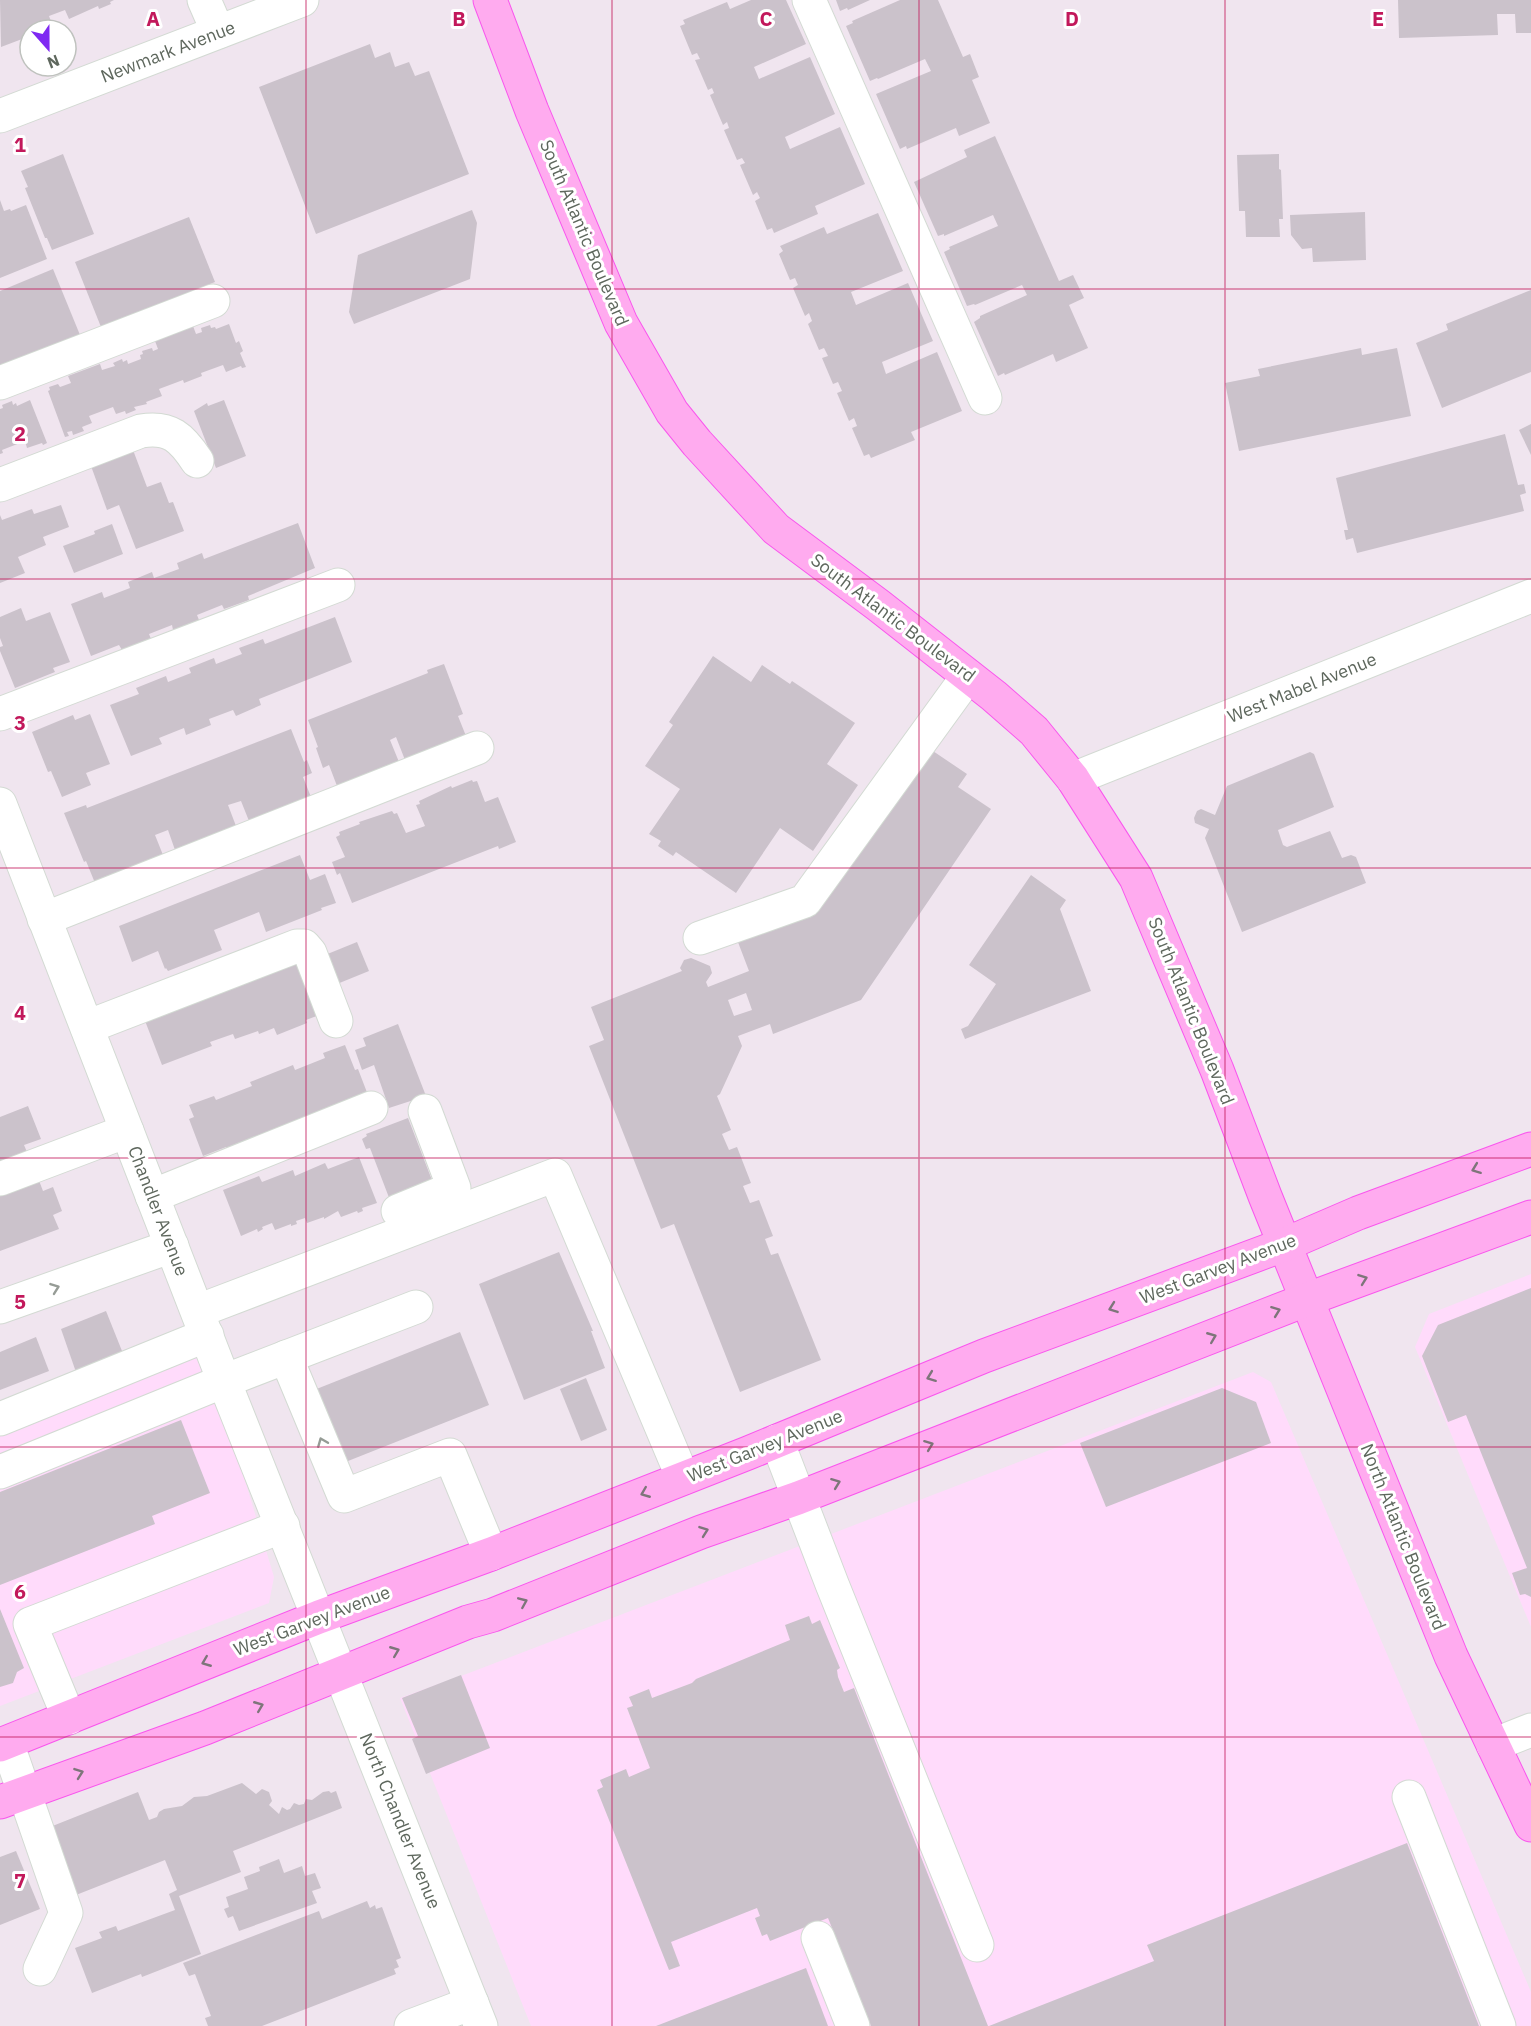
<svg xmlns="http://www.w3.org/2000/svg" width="1531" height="2026" viewBox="0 0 1531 2026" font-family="'IBM Plex Sans',sans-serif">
  <rect width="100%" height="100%" fill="#f0e5ef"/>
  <!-- commercial -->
  <g fill="#ffdbfb">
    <path d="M1531,1274V1627L1415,1347L1429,1314Z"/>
    <path d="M204,1344L274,1577L269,1603L0,1706V1424Z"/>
    <path d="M1253,1372L1271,1382L1531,1992V2026H531L400,1698L469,1673Z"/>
  </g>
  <!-- building -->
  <g fill="#cbc2cb" fill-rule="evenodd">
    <path d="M0,0H114L110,2L111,4L99,9L98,6L69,19L65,10L49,16L53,27L46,30H30V36L1,47Z"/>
    <path d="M751,0H786L806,44L754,67L759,79L810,57L835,114L785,137L790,149L840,127L865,184L815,206L818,214L774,233L772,228L767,230L755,201L760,198L757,192L753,195L740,165L745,163L742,158L737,160L724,130L729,128L727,122L723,125L710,95L714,93L712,88L708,90L695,60L700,59L697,53L692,55L680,26L685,24L683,20L727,2L730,9Z"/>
    <path d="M836,0H870L848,10L847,8L840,11Z"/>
    <path d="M900,0H938L963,57L970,54L979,77L972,80L990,123L959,136L956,128L907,149L906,146L900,149L876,94L931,71L925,59L878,79L877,78L870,81L846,26L853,23L852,21Z"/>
    <path d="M1398,0H1531V33H1516L1515,14H1497L1498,35L1399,38Z"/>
    <path d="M370,44L375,58L390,52L395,67L409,62L415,76L429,71L469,174L316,234L259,87Z"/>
    <path d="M995,136L1059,281L1073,275L1084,298L1069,305L1088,348L1056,362L1053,354L1005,375L1004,373L998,376L974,322L980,318V316L1027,295L1022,285L975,305L974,304L967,306L944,252L950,249L949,247L998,226L993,215L944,236V234L938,236L914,182L967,157L964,150Z"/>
    <path d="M63,154L94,234L52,250L47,238H45L25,188L28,187L21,171Z"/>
    <path d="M1279,154V169L1281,170L1283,219H1279L1280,237H1246L1245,211H1239L1237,155Z"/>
    <path d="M0,200L4,211L10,209L11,211L26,205L47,259L0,278Z"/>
    <path d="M472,210L477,223L470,279L354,324L349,312L358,255Z"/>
    <path d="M1365,212L1366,260L1313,262L1312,248L1302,249L1291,235L1290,215Z"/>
    <path d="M878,213L903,271L851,292L856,305L908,283L933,341L882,362L886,374L937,352L962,411L911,432L915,440L871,458L869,454L864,456L852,428L857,426L854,418L849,421L837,393L842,391L838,382L833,384L822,358L828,356L824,348L819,350L808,324L812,321L809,313L805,316L793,288L798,285L795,278L790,280L779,254L783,251L780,246L824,227L827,234Z"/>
    <path d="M189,217L215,282L101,327L75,262Z"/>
    <path d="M53,269L80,335L0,366V291Z"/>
    <path d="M1531,290V372L1442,408L1416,343L1448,330L1446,324Z"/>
    <path d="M229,324L236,343L239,341L243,351L240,353L246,367L242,368L241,366L226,372L223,365L201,373L202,376L184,383L183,380L159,389L162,396L146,402L147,404L134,407L136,410L126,414L125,411L116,414L113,407L89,416L92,423L82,427L84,431L73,435L72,431L67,432L69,436L65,437L48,391L50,390L49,387L58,384L60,387L71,383L68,376L100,364L102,370L115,366L113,363L122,359L123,362L127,360L128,364L141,359L140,355L143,354L142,351L152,348L153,351L158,349L155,341L193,326L196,334L202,332L201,328L210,325L211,328L215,327L216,329Z"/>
    <path d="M1361,348L1362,355L1397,348L1411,416L1239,451L1225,383L1260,376L1258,369Z"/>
    <path d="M30,400L47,443L43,445L42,443L27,448L25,441L2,450L3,453L0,454V409L3,408L2,405L12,401L13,405L16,403L17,406Z"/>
    <path d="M224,400L246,456L216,468L194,411L207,403L208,406Z"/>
    <path d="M1531,424V455L1519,430Z"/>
    <path d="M1505,434L1518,485L1524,484L1526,493L1520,495L1524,511L1357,553L1353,538L1346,540L1344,530H1348L1336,478Z"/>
    <path d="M133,450L147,487L161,482L169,503L173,502L184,531L136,549L119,505L107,510L91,466Z"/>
    <path d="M61,505L69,527L43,537L46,545L18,557L25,573L0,583V515L2,520L32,509L34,514Z"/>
    <path d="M298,523L315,568L248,596L249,600L224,609L222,605L197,615L199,620L173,630L172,625L149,634L151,639L122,650L119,645L91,656L71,604L102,592L104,598L130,588L128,582L152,572L154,578L179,569L177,563L202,553L204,559Z"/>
    <path d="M112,524L123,554L74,573L63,546L95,534L94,531Z"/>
    <path d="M21,608L26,621L50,612L70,662L53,668L55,672L15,688L0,651V647L3,646L0,638V617Z"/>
    <path d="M335,617L352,662L259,699L261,705L236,716L233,710L209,719L211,725L186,735L184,728L159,738L162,744L131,756L110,705L139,694L136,688L166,676L168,682L191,673L189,668L214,658L216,664L242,654L239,648L263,639L265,644Z"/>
    <path d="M713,656L751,682L762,665L790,684L792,681L855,723L827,764L858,785L813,851L780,828L736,893L676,852L673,856L658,846L661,841L649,834L680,789L645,766L673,725L669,722Z"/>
    <path d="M444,664L463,714L458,716L466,736L405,760L396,737L390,740L399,762L337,786L329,765L323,768L316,748L318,747L308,720L428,673L427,670Z"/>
    <path d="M90,714L110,764L86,773L91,785L62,797L51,771L48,772L32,732L73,715L75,720Z"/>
    <path d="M291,729L304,762L307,760L312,773L303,777L311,797L249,821L241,801L228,805L236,826L175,850L168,830L155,835L163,855L95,883L86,861L84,862L64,813L86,805L87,808Z"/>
    <path d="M927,747L967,774L958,787L991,809L861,1000L773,1034L770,1024L738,1036L742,1046L720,1094L717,1096L731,1130L722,1134L729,1150L737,1147L751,1183L743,1186L750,1203L759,1200L773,1236L765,1239L771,1255L778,1253L821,1360L740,1392L674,1224L661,1229L589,1046L604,1040L591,1007L682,971L680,968L684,960L691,958L710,966L712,973L706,982L708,987L749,971L736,937L789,916ZM746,993L752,1010L734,1016L728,1000Z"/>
    <path d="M1310,752L1314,754L1334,807L1278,830L1283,845L1287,847L1330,831L1342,858L1351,855L1356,857L1366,883L1242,932L1205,838L1209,829L1195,823L1194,818L1197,811L1201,809L1215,815L1227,786Z"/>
    <path d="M472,780L473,782L477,781L485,802L498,797L516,842L499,849L498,846L352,903L340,873L337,875L332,862L345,857L336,837L340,835L339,832L360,824L359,822L392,811L394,814L397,813L406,833L425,826L416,805L420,804L419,801L451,786L452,788Z"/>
    <path d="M300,855L310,880L325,874L336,903L321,908L322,910L266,932L259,912L214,930L222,950L168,971L166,968L165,969L158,951L132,962L119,926Z"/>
    <path d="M1031,875L1066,900L1060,909L1091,991L965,1039L961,1029L968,1026L996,984L969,965Z"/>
    <path d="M357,942L369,971L337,984L325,955Z"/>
    <path d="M297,950L322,1014L306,1020L307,1023L277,1035L274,1028L259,1034L258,1031L235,1039L233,1034L210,1042L212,1046L162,1065L142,1013Z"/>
    <path d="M398,1024L426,1096L389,1108L374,1065L362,1070L355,1050L366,1046L363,1038Z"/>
    <path d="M345,1045L355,1070L358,1069L368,1095L227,1150L226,1147L203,1156L189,1119L194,1117L189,1105L214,1096L216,1100L252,1086L250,1082L293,1065L295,1070L325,1058L323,1053Z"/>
    <path d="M28,1106L41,1139L24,1145L30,1159L0,1170V1117Z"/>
    <path d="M408,1118L435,1188L393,1208L370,1148L366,1149L362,1139L367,1136L366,1134Z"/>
    <path d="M359,1157L377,1203L362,1208L363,1211L358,1213L357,1211L341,1217L338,1211L324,1219V1217L307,1223L305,1218L296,1221L297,1224L291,1226V1224L275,1230L272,1223L262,1227L263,1229L258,1232L257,1229L241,1236L223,1190L259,1176L262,1182L293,1170L295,1176L325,1163L328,1169Z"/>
    <path d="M38,1178L43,1191L53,1187L62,1211L53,1215L59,1229L0,1251V1192Z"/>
    <path d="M559,1252L593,1331H591L605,1368L524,1400L479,1284Z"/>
    <path d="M1531,1288V1597L1525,1594L1520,1595L1512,1573L1527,1568L1466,1415L1448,1422L1422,1356L1438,1325Z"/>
    <path d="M106,1311L126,1361L77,1375L61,1329Z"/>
    <path d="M460,1332L489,1405L343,1463L314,1390Z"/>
    <path d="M36,1337L49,1371L0,1390V1352Z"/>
    <path d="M586,1378L607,1430L581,1441L560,1389Z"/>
    <path d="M1222,1388L1256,1402L1271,1443L1106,1507L1080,1443Z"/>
    <path d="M181,1420L210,1493L152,1516L155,1524L0,1585V1492Z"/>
    <path d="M0,1609L24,1668L17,1672L13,1683L0,1687Z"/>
    <path d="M809,1616L812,1624L820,1620L840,1668L837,1670L838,1677L844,1692L854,1688L988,2026H871L828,1918L770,1941L767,1934L762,1936L755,1918L760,1916L757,1908L671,1942L680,1966L669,1970L597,1790L603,1787L600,1780L626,1769L629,1777L650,1768L627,1708L633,1706L629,1697L649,1689L652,1698L692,1683L696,1679L790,1640L785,1625Z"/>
    <path d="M461,1675L490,1748L426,1774L412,1739L418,1736L402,1698Z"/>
    <path d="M242,1783L256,1794L262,1789L269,1792L272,1801L269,1805L279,1814L282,1807L287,1810L290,1809L294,1803L299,1805L304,1804L306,1799L312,1800L323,1792L329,1791L331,1793L336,1791L342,1808L233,1851L241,1872L179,1896L201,1954L142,1977L141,1974L92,1993L75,1948L102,1938L99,1932L116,1926L118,1931L175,1910L169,1894L177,1890L165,1860L76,1895L45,1829L138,1792L149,1820L157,1817L159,1812L164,1809L182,1806L194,1797L207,1796Z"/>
    <path d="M1407,1843L1479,2026H989L1154,1961L1147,1945Z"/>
    <path d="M16,1851L40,1909L0,1925V1857Z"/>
    <path d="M279,1859L284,1873L302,1866L305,1876L315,1873L321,1888L312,1891L317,1903L239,1931L233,1916L228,1918L224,1909L229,1907L226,1897L248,1889L244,1877L260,1871L259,1867Z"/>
    <path d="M367,1901L370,1908L375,1905L376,1909L382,1907L401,1958L396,1960L399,1967L394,1969L396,1974L262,2026H208L205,2018L211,2016L195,1974L189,1976L183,1963L319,1911L322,1919Z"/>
    <path d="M806,1968L828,2026H656Z"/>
  </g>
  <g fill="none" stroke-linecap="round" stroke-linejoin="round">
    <defs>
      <g id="minor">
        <path d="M204,0L218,32"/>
        <path d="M809,0L985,398"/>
        <path d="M0,116L302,0"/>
        <path d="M0,383L213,301"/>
        <path d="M0,485L141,431C170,426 182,438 197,461"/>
        <path d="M0,714L338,585"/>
        <path d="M1073,779L1531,596"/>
        <path d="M0,804L224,1381L481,2026"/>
        <path d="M44,919L477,748"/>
        <path d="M700,938L805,901L968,676"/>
        <path d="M87,1027L297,946H304L310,953L336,1021"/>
        <path d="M0,1179L127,1131"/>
        <path d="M152,1196L371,1108"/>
        <path d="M398,1211L454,1188L425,1111"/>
        <path d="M0,1307L172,1246"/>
        <path d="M198,1311L555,1175L683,1478"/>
        <path d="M286,1357L344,1496L450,1455L491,1554"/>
        <path d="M0,1419L207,1335"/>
        <path d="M777,1441L832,1584L977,1945"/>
        <path d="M0,1472L224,1381L416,1307"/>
        <path d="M69,1718L30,1624L283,1526"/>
        <path d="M7,1743L66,1913L40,1969"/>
        <path d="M1493,1745L1531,1730"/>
        <path d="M1409,1797L1499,2026"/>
        <path d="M818,1938L853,2026"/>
        <path d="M411,2026L472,2003"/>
      </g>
      <g id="major">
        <path d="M490,0L532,111L621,323L672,412L697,443L776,529L878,605L994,696L1034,731L1073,779L1136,878L1217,1070L1265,1196L1451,1656L1531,1825"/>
        <path d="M0,1745L319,1617L491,1554L748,1453L984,1356L1286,1244L1358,1213L1531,1149"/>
        <path d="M0,1802L205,1728L468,1622L493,1615L701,1532L798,1498L1308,1299L1531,1217"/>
      </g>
    </defs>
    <!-- minor casing -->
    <use href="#minor" stroke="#d3dad3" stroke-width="35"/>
    <!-- major casing -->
    <use href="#major" stroke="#f956ed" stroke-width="35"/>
    <!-- minor -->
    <use href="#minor" stroke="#fff" stroke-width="33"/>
    <!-- major -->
    <use href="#major" stroke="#ffabef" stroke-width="33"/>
  </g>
  <!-- one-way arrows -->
  <defs><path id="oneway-chevron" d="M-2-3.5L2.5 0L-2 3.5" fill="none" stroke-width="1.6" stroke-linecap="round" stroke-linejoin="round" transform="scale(1.5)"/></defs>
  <g stroke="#7e757a">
    <use href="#oneway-chevron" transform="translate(1476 1169) rotate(159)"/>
    <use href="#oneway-chevron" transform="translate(1363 1279) rotate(-20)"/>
    <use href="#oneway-chevron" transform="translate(1113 1308) rotate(160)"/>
    <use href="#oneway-chevron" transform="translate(1276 1311) rotate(-21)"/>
    <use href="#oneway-chevron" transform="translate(1212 1337) rotate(-22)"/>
    <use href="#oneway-chevron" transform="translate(931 1377) rotate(159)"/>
    <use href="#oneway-chevron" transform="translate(929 1445) rotate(-21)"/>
    <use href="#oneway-chevron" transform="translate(836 1483) rotate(-21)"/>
    <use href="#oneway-chevron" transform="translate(645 1493) rotate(158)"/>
    <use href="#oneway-chevron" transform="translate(704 1531) rotate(-20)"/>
    <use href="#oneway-chevron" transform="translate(523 1602) rotate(-23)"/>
    <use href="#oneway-chevron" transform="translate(395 1651) rotate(-22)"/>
    <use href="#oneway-chevron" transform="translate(206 1662) rotate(158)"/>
    <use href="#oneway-chevron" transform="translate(259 1706) rotate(-22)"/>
    <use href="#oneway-chevron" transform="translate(79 1773) rotate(-20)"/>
  </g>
  <g stroke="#969c96">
    <use href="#oneway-chevron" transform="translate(55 1288) rotate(-20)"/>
    <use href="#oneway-chevron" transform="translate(322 1442) rotate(-112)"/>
  </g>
  <!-- grid -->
  <path fill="none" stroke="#c2185b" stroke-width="1.5" stroke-opacity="0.55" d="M306,0V2026M612,0V2026M919,0V2026M1225,0V2026M0,289H1531M0,579H1531M0,868H1531M0,1158H1531M0,1447H1531M0,1737H1531"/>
  <g text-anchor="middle" stroke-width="6" stroke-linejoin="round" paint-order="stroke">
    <!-- street labels -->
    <g font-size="18" fill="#5e675d" stroke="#fff">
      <text transform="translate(168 52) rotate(-21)" y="6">Newmark Avenue</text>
      <text transform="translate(584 233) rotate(67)" y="6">South Atlantic Boulevard</text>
      <text transform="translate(893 618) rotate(37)" y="6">South Atlantic Boulevard</text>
      <text transform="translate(1302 688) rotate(-22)" y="6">West Mabel Avenue</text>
      <text transform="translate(1191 1011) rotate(68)" y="6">South Atlantic Boulevard</text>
      <text transform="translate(158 1211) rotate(69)" y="6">Chandler Avenue</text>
      <text transform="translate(1218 1269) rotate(-21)" y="6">West Garvey Avenue</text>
      <text transform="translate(765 1446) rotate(-22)" y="6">West Garvey Avenue</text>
      <text transform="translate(1403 1537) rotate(68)" y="6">North Atlantic Boulevard</text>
      <text transform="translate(312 1621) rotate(-21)" y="6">West Garvey Avenue</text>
      <text transform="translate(400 1821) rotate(68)" y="6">North Chandler Avenue</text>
    </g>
  </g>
  <g font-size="20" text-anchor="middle" font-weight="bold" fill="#c2185b" stroke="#fff" stroke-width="6" stroke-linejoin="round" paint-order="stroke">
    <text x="153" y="26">A</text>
    <text x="459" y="26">B</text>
    <text x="766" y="26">C</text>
    <text x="1072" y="26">D</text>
    <text x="1378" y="26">E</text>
    <text x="20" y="152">1</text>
    <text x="20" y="441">2</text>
    <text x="20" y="730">3</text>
    <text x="20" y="1020">4</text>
    <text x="20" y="1309">5</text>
    <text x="20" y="1599">6</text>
    <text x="20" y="1888">7</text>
  </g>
  <!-- north arrow -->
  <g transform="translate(48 48) rotate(159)"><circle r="28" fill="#ffffff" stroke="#bfc2be" stroke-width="1.5"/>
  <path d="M0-4.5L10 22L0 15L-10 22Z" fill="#7f29f2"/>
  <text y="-9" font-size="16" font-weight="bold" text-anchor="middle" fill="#5e675d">N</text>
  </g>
</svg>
